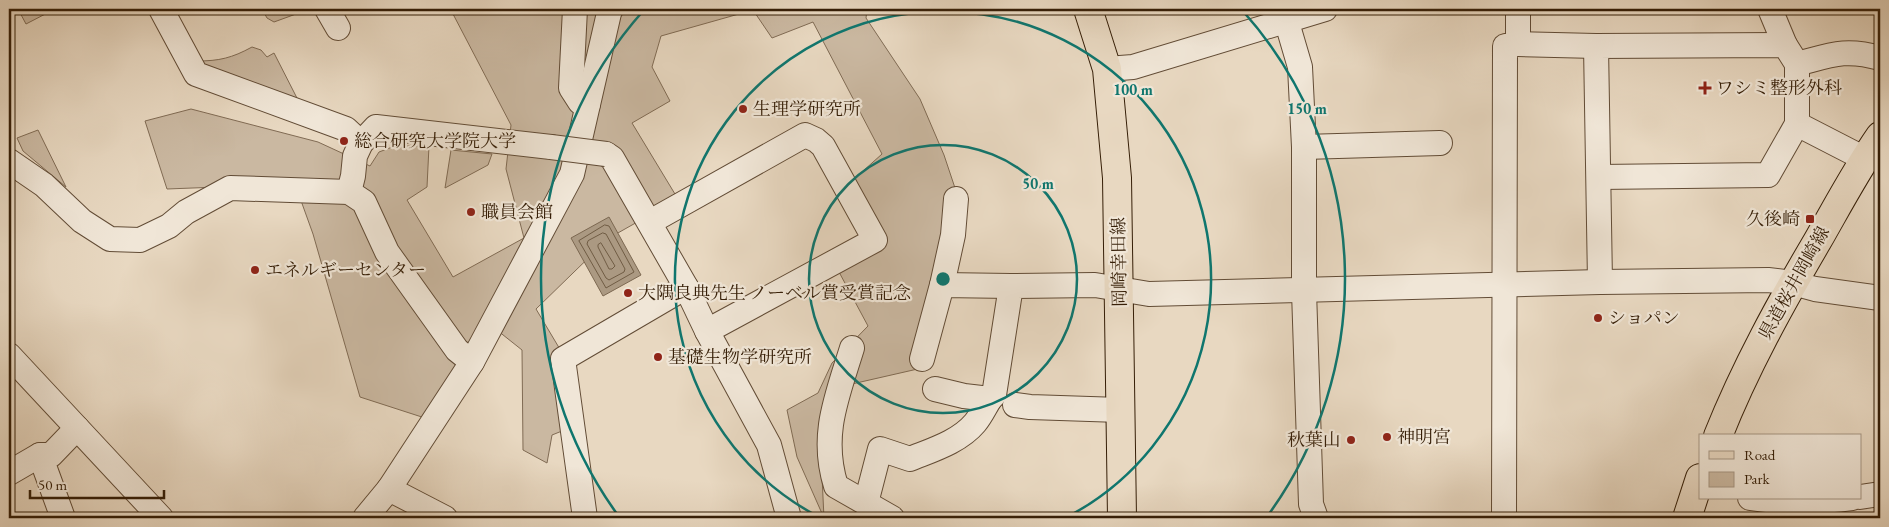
<svg xmlns="http://www.w3.org/2000/svg" width="1889" height="527" viewBox="0 0 1889 527" font-family="'EB Garamond','Noto Serif JP',serif">
  <rect width="100%" height="100%" fill="#e8d8c1"/>
  <filter id="stains"><feTurbulence type="fractalNoise" baseFrequency=".004" numOctaves="4"/><feColorMatrix values="0 0 0 0 .2 0 0 0 0 .09 0 0 0 0 .02 0 0 0 .5 -.17"/></filter>
  <radialGradient id="worn" r=".72"><stop offset=".6" stop-color="#630" stop-opacity="0"/><stop offset="1" stop-color="#630" stop-opacity=".3"/></radialGradient>
  <!-- green -->
  <g fill="#cab8a1" stroke="#806b54">
    <path d="M18,9H55L26,24Z"/>
    <path d="M262,9H304L296,14L274,22L267,18Z"/>
    <path d="M465,9H867L866,18L920,99L944,155L959,200L922,368L830,389L820,434L824,518L797,457L787,410L818,393L832,363L868,326L839,272L872,251L853,180L882,154L813,22L772,38L753,10L661,36L652,67L670,101L632,123L678,199L609,238L536,309L561,351L567,429L552,435L547,463L523,450L522,350L483,319L428,419L360,397L313,234L295,184L167,189L145,121L191,109L318,142L370,166L379,152L395,146H429L427,187L407,200L453,277L524,238L506,169L511,125L453,14Z"/>
    <path d="M252,47L261,50L267,57L274,53L299,102L218,75L197,61C219,61 232,58 252,47Z"/>
    <path d="M38,130L66,187L23,151L17,138Z"/>
    <path d="M451,150L492,154L488,165L445,188Z"/>
  </g>
  <!-- water -->
  <path fill="#ab9982" stroke="#7c6851" d="M609,217L641,275L603,296L571,238Z"/>
  <g fill="none" stroke-linecap="round" stroke-linejoin="round">
    <!-- shore -->
    <g stroke="#705c44" stroke-width="1">
      <path d="M605,225L609,226L634,272L606,288L579,241Z"/>
      <path d="M603,233L606,234L625,269L624,272L609,280L606,278L587,244L588,241Z"/>
      <path d="M601,243L615,266L612,269H609L598,247V245Z"/>
    </g>
    <defs>
      <g id="minor">
        <path d="M161,9L196,74L346,129L361,143"/>
        <path d="M327,9L338,28"/>
        <path d="M575,9L571,88L580,102L588,104"/>
        <path d="M1283,9L1300,67L1304,147V291L1311,504L1316,518"/>
        <path d="M1770,9L1785,45"/>
        <path d="M1518,44L1596,46"/>
        <path d="M1797,64C1831,55 1845,48 1880,58"/>
        <path d="M1107,69L1133,67L1325,9"/>
        <path d="M1304,147L1440,143"/>
        <path d="M606,154L612,158L686,287L707,331L769,445L789,518"/>
        <path d="M9,161L44,185L82,221L110,239L140,240L169,226L186,212L230,188L349,192L364,202L387,252L457,350L472,362"/>
        <path d="M1599,177L1768,175L1797,124"/>
        <path d="M349,192L353,176L355,156L361,143L376,127L551,147"/>
        <path d="M650,222L805,135L816,140L823,146L875,240L707,331"/>
        <path d="M1600,282L1596,46L1785,45L1797,64V124L1865,159"/>
        <path d="M942,285L953,235L956,199"/>
        <path d="M852,348C837,397 820,435 836,486L892,518"/>
        <path d="M9,355L161,518"/>
        <path d="M922,359L942,285L1011,286"/>
        <path d="M935,389L964,396L990,399L994,395L1011,286L1095,285L1149,294L1600,282L1768,280L1793,283L1815,289L1880,298"/>
        <path d="M1015,405L1030,407L1120,410"/>
        <path d="M9,473L40,455"/>
        <path d="M389,489L445,518"/>
        <path d="M1860,497L1880,494"/>
        <path d="M1750,498C1780,503 1822,502 1852,498"/>
        <path d="M866,503L880,449L910,459C932,450 959,442 975,423C981,416 985,407 990,399"/>
        <path d="M63,518L40,455H51L77,428"/>
        <path d="M365,518L389,489L472,362L572,174L609,13L611,9"/>
        <path d="M585,518L563,359L686,287"/>
        <path d="M1504,518L1505,46L1518,44V9"/>
      </g>
      <g id="major">
        <path d="M1088,9L1107,69L1117,178L1122,518"/>
        <path d="M1718,436C1745,368 1781,303 1818,240C1838,205 1857,169 1880,136"/>
        <path d="M1687,518L1700,478"/>
      </g>
    </defs>
    <!-- minor casing -->
    <use href="#minor" stroke="#624c36" stroke-width="26"/>
    <!-- major casing -->
    <use href="#major" stroke="#351e07" stroke-width="30"/>
    <!-- minor -->
    <use href="#minor" stroke="#f0e6d7" stroke-width="24"/>
    <!-- major -->
    <use href="#major" stroke="#e8d8c1" stroke-width="28"/>
    <defs>
      <path id="minor-bridge" d="M551,147L606,154"/>
    </defs>
    <!-- minor-bridge casing -->
    <use href="#minor-bridge" stroke="#624c36" stroke-width="26" stroke-linecap="butt"/>
    <!-- minor-bridge -->
    <use href="#minor-bridge" stroke="#f0e6d7" stroke-width="24"/>
  </g>
  <!-- distance rings -->
  <g fill="none" stroke="#0f766e" stroke-width="2.5">
    <circle cx="943" cy="279" r="134"/>
    <path d="M821 518A268 268 0 1 1 1065 518"/>
    <path d="M620 518A402 402 0 0 1 644 10M1242 10A402 402 0 0 1 1266 518"/>
  </g>
  <!-- markers -->
  <g fill="#8f2418" stroke="#f0e6d7" stroke-width="2">
    <path d="M1702.5 80.5h5v5h5v5h-5v5h-5v-5h-5v-5h5z"/>
    <circle cx="743" cy="109" r="5"/>
    <circle cx="344" cy="141" r="5"/>
    <circle cx="471" cy="212" r="5"/>
    <rect x="1805" y="214" width="10" height="10" rx="2.5"/>
    <circle cx="255" cy="270" r="5"/>
    <circle cx="628" cy="293" r="5"/>
    <circle cx="1598" cy="318" r="5"/>
    <circle cx="658" cy="357" r="5"/>
    <circle cx="1387" cy="437" r="5"/>
    <circle cx="1351" cy="440" r="5"/>
  </g>
  <g text-anchor="middle" stroke-width="4.5" stroke-linejoin="round" paint-order="stroke">
    <!-- poi labels -->
    <g font-size="18" fill="#351e07" stroke="#f0e6d7" text-anchor="start">
      <text x="1716" y="94">ワシミ整形外科</text>
      <text x="753" y="115">生理学研究所</text>
      <text x="354" y="147">総合研究大学院大学</text>
      <text x="481" y="218">職員会館</text>
      <text x="1800" y="225" text-anchor="end">久後崎</text>
      <text x="265" y="276">エネルギーセンター</text>
      <text x="638" y="299">大隅良典先生 ノーベル賞受賞記念</text>
      <text x="1608" y="324">ショパン</text>
      <text x="668" y="363">基礎生物学研究所</text>
      <text x="1397" y="443">神明宮</text>
      <text x="1341" y="446" text-anchor="end">秋葉山</text>
    </g>
    <!-- street labels -->
    <g font-size="18" fill="#351e07" stroke="#f0e6d7">
      <text transform="translate(1119 262) rotate(-91)" y="6">岡崎幸田線</text>
      <text transform="translate(1794 283) rotate(-61)" y="6">県道桜井岡崎線</text>
    </g>
  </g>
  <circle cx="943" cy="279" r="8" fill="#0f766e" stroke="#f0e6d7" stroke-width="2.5"/>
  <g font-size="15" text-anchor="middle" font-weight="bold" fill="#0f766e" stroke="#f0e6d7" stroke-width="4.5" stroke-linejoin="round" paint-order="stroke">
    <text x="1133" y="95">100 m</text>
    <text x="1307" y="114">150 m</text>
    <text x="1038" y="189">50 m</text>
  </g>
  <!-- margin -->
  <rect width="1889" height="527" fill="none" stroke="#e8d8c1" stroke-width="30"/>
  <rect x="10" y="10" width="1869" height="507" fill="none" stroke="#351e07" stroke-width="2.5"/>
  <rect x="15" y="15" width="1859" height="497" fill="none" stroke="#351e07"/>
  <!-- legend -->
  <rect x="1699" y="434" width="162" height="65" fill="#f0e6d7" stroke="#a59684"/>
  <rect x="1709" y="451" width="25" height="8" fill="#e8d8c1" stroke="#a59684"/>
  <text x="1744" y="460" font-size="15" fill="#351e07">Road</text>
  <rect x="1709" y="472" width="25" height="15" fill="#cab8a1" stroke="#a59684"/>
  <text x="1744" y="484" font-size="15" fill="#351e07">Park</text>
  <!-- scale -->
  <path d="M30 490v8h134v-8" fill="none" stroke="#351e07" stroke-width="2.5"/>
  <text x="38" y="490" font-size="15" fill="#351e07" stroke="#f0e6d7" stroke-width="4" paint-order="stroke">50 m</text>
  <rect width="100%" height="100%" filter="url(#stains)"/>
  <rect width="100%" height="100%" fill="url(#worn)"/>
</svg>
